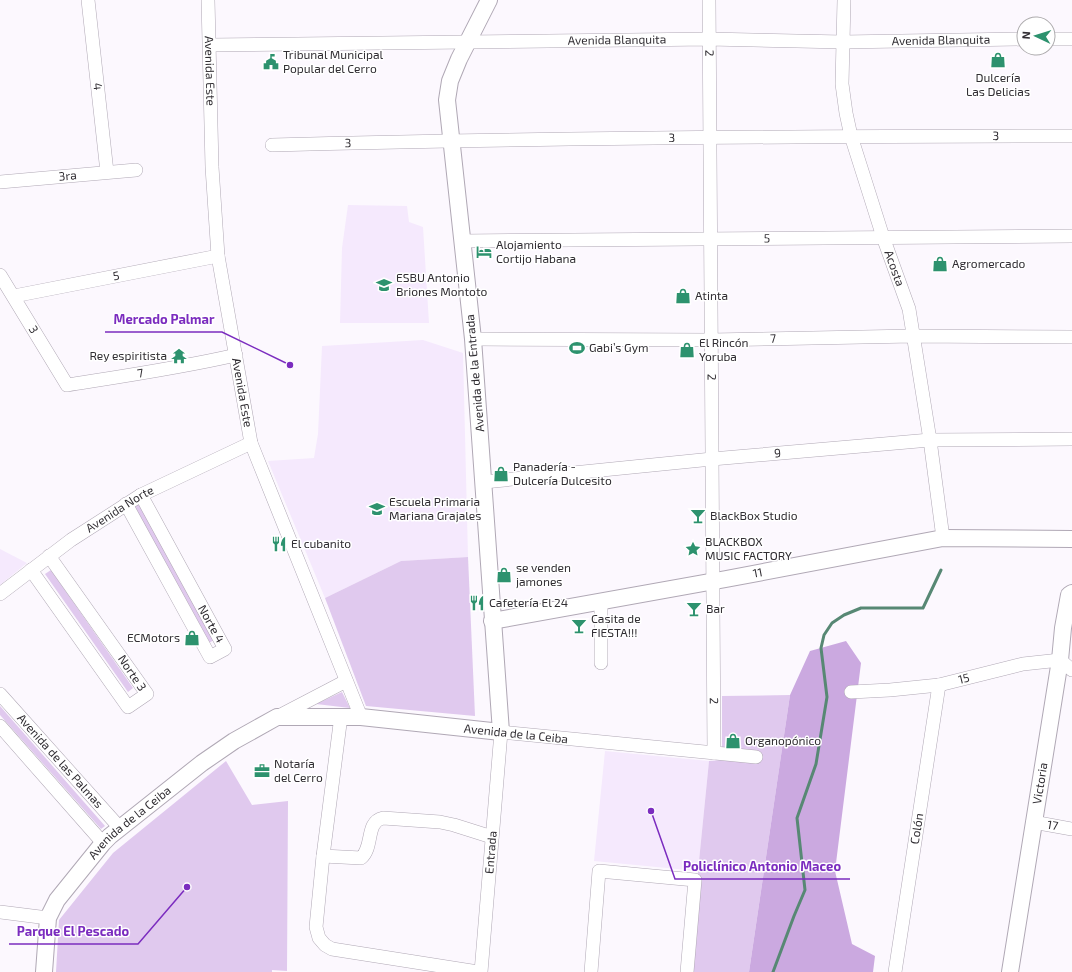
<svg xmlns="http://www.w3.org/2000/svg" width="1072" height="972" viewBox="0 0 1072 972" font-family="'Exo 2',sans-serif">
  <rect width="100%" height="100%" fill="#fcf8fe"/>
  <!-- built -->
  <g fill="#f5e9fd">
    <path d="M348,205L407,206L409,222L423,227L429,323H340L342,248Z"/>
    <path d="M423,340L463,353L468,557L401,561L325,598L268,461L314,458L318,434L322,346Z"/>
    <path d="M0,549L27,563L0,585Z"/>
    <path d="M605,751L709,761L698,871L594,861Z"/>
  </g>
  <!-- green -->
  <g fill="#e0c9ee">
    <path d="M139,504L214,640L209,643L134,507Z"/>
    <path d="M468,557L475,716L366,706L325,598L401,561Z"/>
    <path d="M51,570L133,688L128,692L45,574Z"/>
    <path d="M342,692L350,708L316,704Z"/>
    <path d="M790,695L749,972H692L698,871L709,761L722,760V696Z"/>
    <path d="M0,706L105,826L101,829L0,715Z"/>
    <path d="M226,761L252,805L288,801L287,971L272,970V972H56L59,920L113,853Z"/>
  </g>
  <!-- forest -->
  <path fill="#cba9e0" d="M846,641L861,663L835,871L852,944L875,956L873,972H749L790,695L810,651Z"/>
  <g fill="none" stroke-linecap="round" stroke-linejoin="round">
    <!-- stream -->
    <path stroke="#578874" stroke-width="3" d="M773,972L794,916L805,890L797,818L816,764L827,697L821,648L824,635L832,623L844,615L861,608H923L941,570"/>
    <defs>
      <g id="minor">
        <path id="s1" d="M88,0L107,172"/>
        <path id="s2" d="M208,0L212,167L218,256L251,443L361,717"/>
        <path id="s3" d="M709,0L714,753"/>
        <path id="s4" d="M844,0L842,84L846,113L851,136L883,237L909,309L930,440L943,538"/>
        <path d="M1048,39H1072"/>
        <path id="s5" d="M210,45L709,39L843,42L1024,39"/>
        <path id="s6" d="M272,145C539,138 805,136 1072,136"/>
        <path id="s7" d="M0,182L136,170"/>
        <path id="s8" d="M462,241L1072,236"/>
        <path id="s9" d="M0,275L67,385C124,376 180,368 236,355"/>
        <path id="s10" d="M14,296L218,256"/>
        <path id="s11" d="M473,339L711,340L913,336L1072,337"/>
        <path id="s12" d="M484,482L712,459L930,440L1072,439"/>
        <path d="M126,504L210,657L225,649L141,495"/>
        <path d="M31,570L128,707L147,694L49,556"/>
        <path id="s13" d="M0,594L71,540L141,495L251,443"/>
        <path d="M601,602V663"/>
        <path id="s14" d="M851,692L890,690L939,685L1023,664L1060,660L1072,670"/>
        <path id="s15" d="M0,694L120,828"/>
        <path d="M341,716L323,856L316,927L319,938L325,945L332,949L478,972"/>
        <path d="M277,717L346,681"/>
        <path d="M0,726L103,843"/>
        <path id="s16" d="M1033,822L1072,829"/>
        <path d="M323,856L361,858C374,847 365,822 383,818L440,822L454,825L492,837"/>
        <path d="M0,912L48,918"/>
        <path id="s17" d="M481,972L501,732L756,757"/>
        <path d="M591,972L599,871L695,880L687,972"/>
        <path id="s18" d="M895,972L939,685"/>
      </g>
      <g id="tertiary">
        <path id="s19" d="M492,621L726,579L943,538L1072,539"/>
        <path id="s20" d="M44,972L48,918L57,900L103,843L110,836L202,763L234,741L277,717H361L501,732L473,339L447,100L450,81L459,59L489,0"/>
        <path id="s21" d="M1010,972L1060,660L1063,628L1069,595L1072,593"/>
      </g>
    </defs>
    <!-- minor casing -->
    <use href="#minor" stroke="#b0a8b5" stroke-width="14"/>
    <!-- tertiary casing -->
    <use href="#tertiary" stroke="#b0a8b5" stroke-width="18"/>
    <!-- minor -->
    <use href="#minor" stroke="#fff" stroke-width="13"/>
    <!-- tertiary -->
    <use href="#tertiary" stroke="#fff" stroke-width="16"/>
  </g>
  <!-- icons -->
  <defs>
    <symbol id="shop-bare" viewBox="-9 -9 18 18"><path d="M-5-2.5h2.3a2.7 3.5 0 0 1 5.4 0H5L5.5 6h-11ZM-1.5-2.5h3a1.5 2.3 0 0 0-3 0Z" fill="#2d926e" stroke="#fff" stroke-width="2.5" paint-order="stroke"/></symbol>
    <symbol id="civic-bare" viewBox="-9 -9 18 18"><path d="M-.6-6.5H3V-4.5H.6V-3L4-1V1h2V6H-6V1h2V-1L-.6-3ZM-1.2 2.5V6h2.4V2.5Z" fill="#2d926e" stroke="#fff" stroke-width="2.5" paint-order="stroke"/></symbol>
    <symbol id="hotel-bare" viewBox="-9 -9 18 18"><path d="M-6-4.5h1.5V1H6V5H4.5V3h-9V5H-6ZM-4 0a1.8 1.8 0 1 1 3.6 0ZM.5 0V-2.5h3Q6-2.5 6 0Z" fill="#2d926e" stroke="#fff" stroke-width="2.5" paint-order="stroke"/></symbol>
    <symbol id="school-bare" viewBox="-9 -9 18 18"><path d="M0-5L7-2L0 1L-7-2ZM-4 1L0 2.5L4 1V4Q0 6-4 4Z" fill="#2d926e" stroke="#fff" stroke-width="2.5" paint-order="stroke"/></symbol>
    <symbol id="stadium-bare" viewBox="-9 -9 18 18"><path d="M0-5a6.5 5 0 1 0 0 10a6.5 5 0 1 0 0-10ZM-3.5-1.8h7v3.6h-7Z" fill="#2d926e" stroke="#fff" stroke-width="2.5" paint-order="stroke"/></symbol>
    <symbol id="temple-bare" viewBox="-9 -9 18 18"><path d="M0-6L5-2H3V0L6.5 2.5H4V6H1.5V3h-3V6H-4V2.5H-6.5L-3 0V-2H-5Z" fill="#2d926e" stroke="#fff" stroke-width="2.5" paint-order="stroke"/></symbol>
    <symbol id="bar-bare" viewBox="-9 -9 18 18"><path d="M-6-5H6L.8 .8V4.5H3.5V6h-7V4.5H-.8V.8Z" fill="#2d926e" stroke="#fff" stroke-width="2.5" paint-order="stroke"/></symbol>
    <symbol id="restaurant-bare" viewBox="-9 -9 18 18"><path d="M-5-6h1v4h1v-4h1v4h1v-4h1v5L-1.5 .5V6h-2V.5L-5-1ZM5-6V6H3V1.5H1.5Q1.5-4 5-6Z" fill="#2d926e" stroke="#fff" stroke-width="2.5" paint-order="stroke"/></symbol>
    <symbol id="sight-bare" viewBox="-9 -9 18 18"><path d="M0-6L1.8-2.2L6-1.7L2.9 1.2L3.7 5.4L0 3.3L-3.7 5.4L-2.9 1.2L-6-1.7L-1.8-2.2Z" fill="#2d926e" stroke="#fff" stroke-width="2.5" paint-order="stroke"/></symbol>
    <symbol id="office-bare" viewBox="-9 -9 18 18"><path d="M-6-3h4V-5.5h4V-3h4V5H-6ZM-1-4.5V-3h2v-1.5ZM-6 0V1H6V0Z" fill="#2d926e" stroke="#fff" stroke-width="2.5" paint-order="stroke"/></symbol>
  </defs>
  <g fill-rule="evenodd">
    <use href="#shop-bare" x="987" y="49" width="22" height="22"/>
    <use href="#civic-bare" x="260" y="51" width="22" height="22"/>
    <use href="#hotel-bare" x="473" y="241" width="22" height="22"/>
    <use href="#shop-bare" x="929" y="253" width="22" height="22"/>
    <use href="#school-bare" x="373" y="274" width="22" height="22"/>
    <use href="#shop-bare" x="672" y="285" width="22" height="22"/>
    <use href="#stadium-bare" x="566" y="337" width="22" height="22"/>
    <use href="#shop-bare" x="676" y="339" width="22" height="22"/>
    <use href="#temple-bare" x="168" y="345" width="22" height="22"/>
    <use href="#shop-bare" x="490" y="463" width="22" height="22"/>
    <use href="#school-bare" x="366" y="498" width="22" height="22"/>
    <use href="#bar-bare" x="687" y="505" width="22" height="22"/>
    <use href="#restaurant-bare" x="268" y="533" width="22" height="22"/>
    <use href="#sight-bare" x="682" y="538" width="22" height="22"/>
    <use href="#shop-bare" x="493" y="564" width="22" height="22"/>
    <use href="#restaurant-bare" x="466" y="592" width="22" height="22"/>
    <use href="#bar-bare" x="683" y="598" width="22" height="22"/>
    <use href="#bar-bare" x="568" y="615" width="22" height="22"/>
    <use href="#shop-bare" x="181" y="627" width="22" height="22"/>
    <use href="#shop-bare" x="722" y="730" width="22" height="22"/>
    <use href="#office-bare" x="251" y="760" width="22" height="22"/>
  </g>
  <g text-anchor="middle" stroke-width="3" stroke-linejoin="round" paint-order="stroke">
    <!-- street labels -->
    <g font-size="12" fill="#312e33" stroke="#fff">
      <text dy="4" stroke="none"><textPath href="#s5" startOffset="407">Avenida Blanquita</textPath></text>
      <text dy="4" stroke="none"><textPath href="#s5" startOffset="731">Avenida Blanquita</textPath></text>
      <text dy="4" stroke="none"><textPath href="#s3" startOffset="53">2</textPath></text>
      <text dy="4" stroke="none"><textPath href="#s2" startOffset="71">Avenida Este</textPath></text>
      <text dy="4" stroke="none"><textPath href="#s1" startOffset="87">4</textPath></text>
      <text dy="4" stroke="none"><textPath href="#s6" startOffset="724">3</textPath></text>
      <text dy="4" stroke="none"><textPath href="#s6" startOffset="400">3</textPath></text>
      <text dy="4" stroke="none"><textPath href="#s6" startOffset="76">3</textPath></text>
      <text dy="4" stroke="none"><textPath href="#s7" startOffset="68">3ra</textPath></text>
      <text dy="4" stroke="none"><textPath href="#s8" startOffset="305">5</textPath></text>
      <text dy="4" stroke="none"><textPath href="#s4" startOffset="276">Acosta</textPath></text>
      <text dy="4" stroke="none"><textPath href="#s10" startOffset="104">5</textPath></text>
      <text dy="4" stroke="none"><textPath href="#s9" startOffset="64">3</textPath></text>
      <text dy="4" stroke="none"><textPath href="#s11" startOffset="300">7</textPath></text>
      <text transform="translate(475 373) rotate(-95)" y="4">Avenida de la Entrada</text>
      <text dy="4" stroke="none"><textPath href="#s9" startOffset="203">7</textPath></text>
      <text dy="4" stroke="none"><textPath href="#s3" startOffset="377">2</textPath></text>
      <text dy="4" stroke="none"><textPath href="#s2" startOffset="395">Avenida Este</textPath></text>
      <text dy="4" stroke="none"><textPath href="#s12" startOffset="295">9</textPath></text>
      <text dy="4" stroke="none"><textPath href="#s13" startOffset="147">Avenida Norte</textPath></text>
      <text dy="4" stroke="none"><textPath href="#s19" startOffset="270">11</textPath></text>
      <text transform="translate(211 624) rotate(61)" y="4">Norte 4</text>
      <text transform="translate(132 673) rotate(56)" y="4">Norte 3</text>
      <text dy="4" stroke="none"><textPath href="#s14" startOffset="114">15</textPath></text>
      <text dy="4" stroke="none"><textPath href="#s3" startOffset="701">2</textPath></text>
      <text transform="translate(516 734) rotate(6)" y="4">Avenida de la Ceiba</text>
      <text dy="4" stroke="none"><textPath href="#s15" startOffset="90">Avenida de las Palmas</textPath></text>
      <text dy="4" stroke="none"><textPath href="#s21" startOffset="191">Victoria</textPath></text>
      <text dy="4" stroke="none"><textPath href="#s20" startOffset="181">Avenida de la Ceiba</textPath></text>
      <text dy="4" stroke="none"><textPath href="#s16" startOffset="20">17</textPath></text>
      <text dy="4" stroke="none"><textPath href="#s18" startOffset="145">Colón</textPath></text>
      <text dy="4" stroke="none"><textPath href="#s17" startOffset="120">Entrada</textPath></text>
    </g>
    <!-- poi labels -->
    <g font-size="12" fill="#312e33" stroke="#fff" text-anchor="start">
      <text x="283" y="59">Tribunal Municipal<tspan x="283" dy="14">Popular del Cerro</tspan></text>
      <text x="998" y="82" text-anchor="middle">Dulcería<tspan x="998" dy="14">Las Delicias</tspan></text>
      <text x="496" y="249">Alojamiento<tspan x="496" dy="14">Cortijo Habana</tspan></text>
      <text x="952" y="268">Agromercado</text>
      <text x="396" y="282">ESBU Antonio<tspan x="396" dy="14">Briones Montoto</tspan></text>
      <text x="695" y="300">Atinta</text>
      <text x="699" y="347">El Rincón<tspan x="699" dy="14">Yoruba</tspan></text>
      <text x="589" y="352">Gabi’s Gym</text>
      <text x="167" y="360" text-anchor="end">Rey espiritista</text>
      <text x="513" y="471">Panadería -<tspan x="513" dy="14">Dulcería Dulcesito</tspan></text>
      <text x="389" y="506">Escuela Primaria<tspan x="389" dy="14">Mariana Grajales</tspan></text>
      <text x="710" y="520">BlackBox Studio</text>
      <text x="705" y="546">BLACKBOX<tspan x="705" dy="14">MUSIC FACTORY</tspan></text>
      <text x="291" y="548">El cubanito</text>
      <text x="516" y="572">se venden<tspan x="516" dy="14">jamones</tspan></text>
      <text x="489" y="607">Cafetería El 24</text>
      <text x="706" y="613">Bar</text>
      <text x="591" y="623">Casita de<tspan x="591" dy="14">FIESTA!!!</tspan></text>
      <text x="180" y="642" text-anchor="end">ECMotors</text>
      <text x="745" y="745">Organopónico</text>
      <text x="274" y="768">Notaría<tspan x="274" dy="14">del Cerro</tspan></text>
    </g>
  </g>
  <!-- callouts -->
  <path fill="none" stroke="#7b2cbf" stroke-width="1.5" d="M290 365L222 332H105M651 811L675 879H850M187 887L138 944H9"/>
  <g fill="#7b2cbf" stroke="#fff" stroke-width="1.5">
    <circle cx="290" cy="365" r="4"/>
    <circle cx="651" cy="811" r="4"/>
    <circle cx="187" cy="887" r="4"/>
  </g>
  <g font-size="13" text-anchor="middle" font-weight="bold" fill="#7b2cbf" stroke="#fff" stroke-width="3" stroke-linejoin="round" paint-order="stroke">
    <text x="164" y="324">Mercado Palmar</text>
    <text x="762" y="871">Policlínico Antonio Maceo</text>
    <text x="73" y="936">Parque El Pescado</text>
  </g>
  <!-- north arrow -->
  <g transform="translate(1036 36) rotate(274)"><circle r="19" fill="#ffffff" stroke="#adabad"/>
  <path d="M0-3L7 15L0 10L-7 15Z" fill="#2d926e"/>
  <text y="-6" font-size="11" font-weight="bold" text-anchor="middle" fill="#312e33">N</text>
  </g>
</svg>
